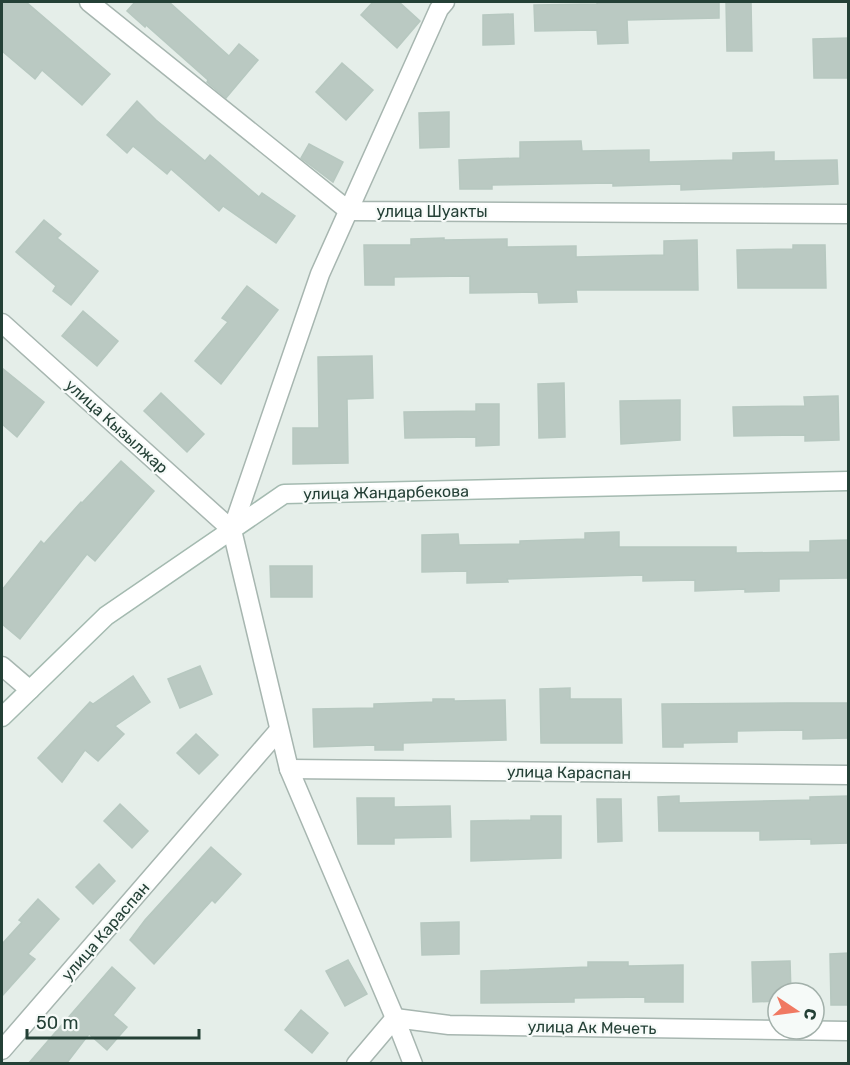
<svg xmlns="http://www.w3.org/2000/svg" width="850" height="1065" viewBox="0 0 850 1065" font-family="Rubik,sans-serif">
  <rect width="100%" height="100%" fill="#e5eee9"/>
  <!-- building -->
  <g fill="#bac9c2" stroke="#b7c8c0" stroke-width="1.5">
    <path d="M2,2H26L110,74L82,105L42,70L35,79L2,51Z"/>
    <path d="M135,2H169L229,56L239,44L258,60L226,98L207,82L208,80L146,25L145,27L127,11Z"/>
    <path d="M373,2H399L420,21L397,48L361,15Z"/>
    <path d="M597,2H719V18L627,20L628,43L598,44L597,30L535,31L534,5L597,4Z"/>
    <path d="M726,2H751L752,51H727Z"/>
    <path d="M513,14L514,44L483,45V15Z"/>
    <path d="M849,38V78H814L813,39Z"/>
    <path d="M342,63L373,90L346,120L316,92Z"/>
    <path d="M137,101L156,120L205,161L210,155L259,197L262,193L295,216L276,243L223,206L219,211L171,169L167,174L133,146L127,153L107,135Z"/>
    <path d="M449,112V147L420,148L419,113Z"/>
    <path d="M581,141L582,151L649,150V162L733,160V153L774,152V161L837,160L838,184L681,190V184L613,186V183L492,185V189H460L459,160L520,158V142Z"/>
    <path d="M309,144L343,162L333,182L301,158Z"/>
    <path d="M44,220L61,234L57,238L98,271L71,305L53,291L56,286L16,252Z"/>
    <path d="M444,238V240L507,239V247L576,246V257L664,255V241L697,240L698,290H576L577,302L539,303L538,292L470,293V276L394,277V285H365L364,245H411V239Z"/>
    <path d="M793,245H825L826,288H738L737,250L793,249Z"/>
    <path d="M247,286L278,310L221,384L195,361L228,322L222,318Z"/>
    <path d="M83,311L118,341L97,366L62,336Z"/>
    <path d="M372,356L373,398L347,399L348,463L293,464V428H319L318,357Z"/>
    <path d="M2,368L44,402L17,437L2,424Z"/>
    <path d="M564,383L565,437L539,438L538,384Z"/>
    <path d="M161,393L204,434L187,452L144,411Z"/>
    <path d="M838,396L839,440L805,441V435L734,436L733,407L805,406L804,397Z"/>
    <path d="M680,400V440L621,444L620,401Z"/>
    <path d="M476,404H499V445L476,446V437L405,438L404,412L476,411Z"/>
    <path d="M121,461L154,491L95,561L87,554L20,639L2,624V590L41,541L44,544L81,502L82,503Z"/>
    <path d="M619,532V547H736V553L810,552V541L848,540V578L779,579V591L745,592V589L695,591V580L643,581V575L507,579L508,582L467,583V571L422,572V535L458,534L459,545L520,544V541L585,539V533Z"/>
    <path d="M270,566H312V597H271Z"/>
    <path d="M200,666L212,694L180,708L168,679Z"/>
    <path d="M133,676L150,702L115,726L124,734L98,761L85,750L62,782L38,758L90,702L93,704Z"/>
    <path d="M570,688V699H621L622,743H541L540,689Z"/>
    <path d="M433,699H454V701L505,700L506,740L403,743V750H375V745L314,747L313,709L374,708V704L433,702Z"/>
    <path d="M786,703H849V738L803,739V730L737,731V742L683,743V747H663L662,704Z"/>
    <path d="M196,734L218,755L199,774L177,753Z"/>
    <path d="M679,796V803L810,800V797L849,796V843L811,844V839L760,840V831H659L658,797Z"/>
    <path d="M357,798H394V807L450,806L451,837L394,838V844H358Z"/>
    <path d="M597,799H621L622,841L598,842Z"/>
    <path d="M120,804L148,831L132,848L104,821Z"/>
    <path d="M531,816H561V858L471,861V821L531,820Z"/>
    <path d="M211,847L241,874L215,903L212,900L154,964L130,940L145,920Z"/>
    <path d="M99,864L115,881L93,904L76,887Z"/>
    <path d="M38,899L59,919L28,954L35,959L2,996V944L22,922L19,920Z"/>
    <path d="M459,922V954L422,955L421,923Z"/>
    <path d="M849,953V1005H831L830,954Z"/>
    <path d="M348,960L367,994L345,1006L326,971Z"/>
    <path d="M790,961L791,993H778V1001L753,1002L752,962Z"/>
    <path d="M588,962H628V966L683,965V1002H645V997L574,998V1002L481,1003V971L588,967Z"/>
    <path d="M112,967L135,988L113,1015L127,1027L107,1050L89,1034L66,1064H28Z"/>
    <path d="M301,1010L328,1033L312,1053L285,1030Z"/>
  </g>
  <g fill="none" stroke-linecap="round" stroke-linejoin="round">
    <defs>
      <g id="street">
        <path d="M89,2L349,211L848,214"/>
        <path d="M2,323L232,530"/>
        <path d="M2,666L30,690"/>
        <path d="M289,769L848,775"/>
        <path d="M2,1050L279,730"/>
        <path d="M356,1064L395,1018L449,1025L848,1031"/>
        <path d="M413,1064L395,1018L289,769L232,530L320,274L439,9L445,2"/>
      </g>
      <path id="secondary" d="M2,717L106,616L284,494L848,481"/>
    </defs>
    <!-- street casing -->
    <use href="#street" stroke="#a7b6b0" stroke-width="21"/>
    <!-- secondary casing -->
    <use href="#secondary" stroke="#a4bab0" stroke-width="21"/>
    <!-- street -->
    <use href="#street" stroke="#fff" stroke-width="18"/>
    <!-- secondary -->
    <use href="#secondary" stroke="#fff" stroke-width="18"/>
  </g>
  <g text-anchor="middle" stroke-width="4.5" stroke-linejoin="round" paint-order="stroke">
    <!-- street labels -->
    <g font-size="16" fill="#244036" stroke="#f6faf8">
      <text x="432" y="217">улица Шуакты</text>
      <text transform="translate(117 426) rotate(42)" y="6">улица Кызылжар</text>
      <text transform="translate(386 492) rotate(-1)" y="6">улица Жандарбекова</text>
      <text transform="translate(569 772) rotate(1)" y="6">улица Караспан</text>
      <text transform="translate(105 931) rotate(-49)" y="6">улица Караспан</text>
      <text transform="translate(592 1027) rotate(1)" y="6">улица Ак Мечеть</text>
    </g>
  </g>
  <!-- border -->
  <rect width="850" height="1065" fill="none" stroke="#244036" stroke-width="6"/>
  <!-- north arrow -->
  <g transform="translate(796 1011) rotate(103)"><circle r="28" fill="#f6faf8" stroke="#a2b0aa" stroke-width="1.5"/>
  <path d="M0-4.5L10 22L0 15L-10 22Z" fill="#f07962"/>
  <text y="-9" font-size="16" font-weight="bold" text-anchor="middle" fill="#244036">С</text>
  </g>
  <!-- scale -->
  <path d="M27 1029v9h172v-9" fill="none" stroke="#244036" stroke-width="3"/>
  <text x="36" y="1029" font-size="18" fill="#244036" stroke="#f6faf8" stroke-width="4.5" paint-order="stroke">50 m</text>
</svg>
